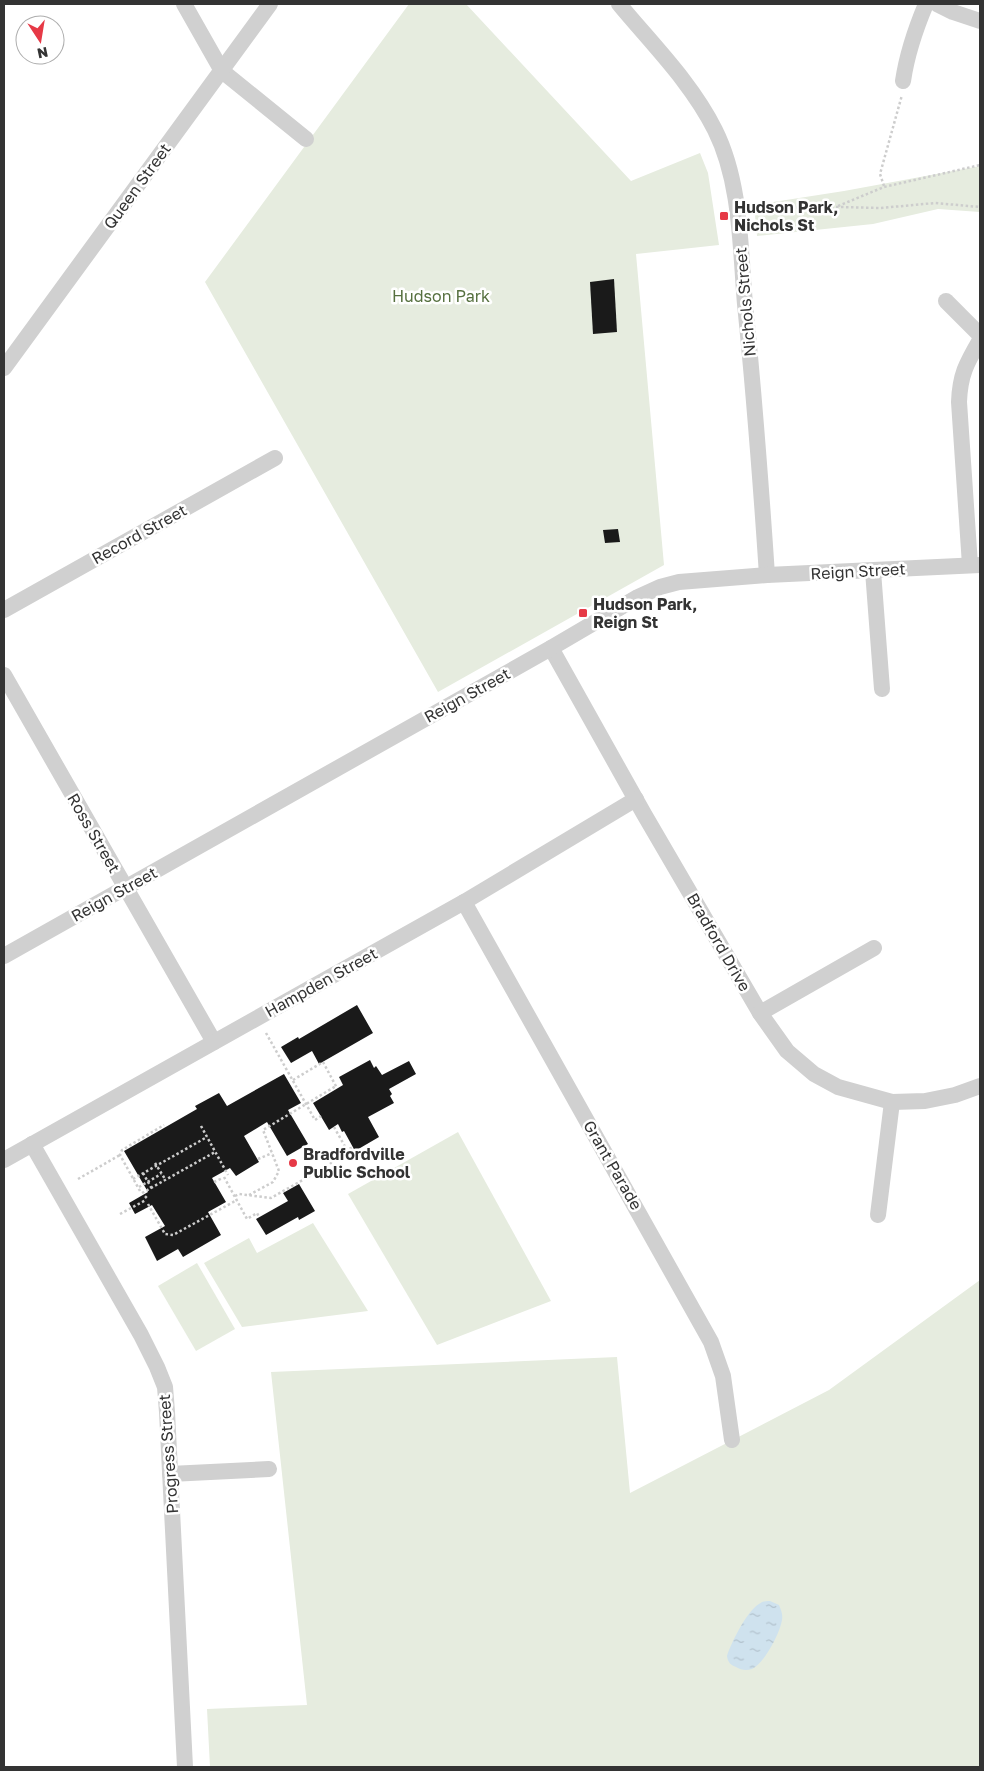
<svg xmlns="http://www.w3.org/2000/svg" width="984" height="1771" viewBox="0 0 984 1771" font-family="'Golos Text',sans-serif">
  <defs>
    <pattern id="water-ripples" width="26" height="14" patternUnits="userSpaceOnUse" patternTransform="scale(1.25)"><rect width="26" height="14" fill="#cfe2ee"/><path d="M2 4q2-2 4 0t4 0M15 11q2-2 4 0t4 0" fill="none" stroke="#b2c2cd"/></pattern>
  </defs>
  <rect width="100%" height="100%" fill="#fff"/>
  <!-- green -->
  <g fill="#e6ecdf">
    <path d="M409,4H466L631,181L700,153L708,173L719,245L636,254L664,565L438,692L205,282Z"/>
    <path d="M980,166V212L938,209L873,224L757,236L754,205L844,191Z"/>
    <path d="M458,1132L551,1301L437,1345L348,1194Z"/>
    <path d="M313,1223L368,1311L242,1327L204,1263L249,1238L257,1253Z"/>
    <path d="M197,1263L235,1329L196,1351L158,1286Z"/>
    <path d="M980,1280V1767H210L207,1709L307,1705L271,1372L617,1357L630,1493L829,1390Z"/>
  </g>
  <!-- water -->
  <path fill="url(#water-ripples)" d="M770,1601L779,1605C781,1610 783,1614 782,1620C780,1633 764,1664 752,1669C746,1671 741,1670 736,1667C731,1665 728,1663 727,1656C731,1643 747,1611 759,1604C762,1601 766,1601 770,1601Z"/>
  <!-- building -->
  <g fill="#1a1a1a">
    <path d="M614,279L617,332L593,334L590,282Z"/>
    <path d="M618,529L620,542L605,543L603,530Z"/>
    <path d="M357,1005L373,1033L319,1064L312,1051L291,1063L281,1047L298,1037L299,1039Z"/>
    <path d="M370,1060L374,1068L376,1066L382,1075L409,1061L416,1074L389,1089L392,1094L390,1096L394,1103L368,1117L379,1137L355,1151L344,1131L342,1132L338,1124L329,1130L313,1103L343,1085L339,1077Z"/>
    <path d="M284,1074L301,1103L288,1110L308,1144L287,1156L267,1122L244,1136L259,1162L236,1176L230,1168L212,1178L226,1202L208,1212L221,1235L183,1257L178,1249L157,1261L145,1237L165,1226L152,1205L135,1214L129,1203L148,1192L124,1151L197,1109L195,1106L219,1093L227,1106Z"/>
    <path d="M299,1184L315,1211L299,1220L298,1217L266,1235L256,1219L288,1201L283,1193Z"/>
  </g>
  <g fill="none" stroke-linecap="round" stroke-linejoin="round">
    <!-- path -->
    <g stroke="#cdcdcd" stroke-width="2.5" stroke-dasharray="2.5 2.5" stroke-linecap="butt">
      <path d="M884,186L880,174L902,95"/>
      <path d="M838,206L884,187L980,165"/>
      <path d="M751,208L839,207L881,208L935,203L980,207"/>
      <path d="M266,1033L315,1120L321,1116"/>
      <path d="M293,1080L323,1062L337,1088"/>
      <path d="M201,1126L228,1175"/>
      <path d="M334,1127L347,1150"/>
      <path d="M258,1159L272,1153"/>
      <path d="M155,1163L165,1179"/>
      <path d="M143,1173L152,1189"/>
      <path d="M224,1177L247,1219L257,1213L259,1217"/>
      <path d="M78,1179L120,1155"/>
      <path d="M133,1179L207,1137"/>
      <path d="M214,1182L223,1178"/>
      <path d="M139,1187L161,1174"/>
      <path d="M140,1191L120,1155L122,1150L164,1125"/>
      <path d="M142,1193L215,1152"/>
      <path d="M249,1195L273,1182L279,1171L263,1130L336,1086"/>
      <path d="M235,1196L239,1194L271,1198L329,1165L338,1155L353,1147"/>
      <path d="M145,1198L147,1196"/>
      <path d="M148,1204L165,1234L173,1235L237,1200"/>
      <path d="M120,1214L146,1200"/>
    </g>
    <!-- minor -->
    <g stroke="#d0d0d0" stroke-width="16">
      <path d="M184,4L222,71L306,139"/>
      <path d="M619,4C652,44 691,82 715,130C741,182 740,246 745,304C754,394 761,485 767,575"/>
      <path d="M937,4L953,12L980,21"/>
      <path d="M903,81C907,54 915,30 926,4"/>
      <path d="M946,301L980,335"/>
      <path d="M4,368L270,4"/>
      <path d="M970,565L959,402C960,375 966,364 980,340"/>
      <path d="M873,571L882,689"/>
      <path d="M4,610L275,458"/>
      <path d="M551,648L644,814L760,1013L787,1051L814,1074L838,1087L892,1102L925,1101L955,1095L980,1086"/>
      <path d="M4,675L214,1042"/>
      <path d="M464,902L711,1342L723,1376L732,1440"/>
      <path d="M4,956L551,648L638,597L660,587L679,582L767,575L980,565"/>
      <path d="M760,1013L874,948"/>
      <path d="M32,1144L141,1335L157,1367L165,1387L167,1412L185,1767"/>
      <path d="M4,1160L464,902L636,799"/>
      <path d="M878,1215L892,1102"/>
      <path d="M170,1474L269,1469"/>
    </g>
  </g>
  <!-- markers -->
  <g fill="#e63946" stroke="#fff" stroke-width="2">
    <rect x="719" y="211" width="10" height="10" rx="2.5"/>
    <rect x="578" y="608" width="10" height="10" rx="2.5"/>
    <circle cx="293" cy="1163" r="5"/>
  </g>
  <g text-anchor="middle" stroke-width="5" stroke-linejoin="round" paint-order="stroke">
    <!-- street labels -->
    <g font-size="16" fill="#333" stroke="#fff">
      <text transform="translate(137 186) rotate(-54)" y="6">Queen Street</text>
      <text transform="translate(745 302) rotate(-95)" y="6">Nichols Street</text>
      <text transform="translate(139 534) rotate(-29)" y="6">Record Street</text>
      <text transform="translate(858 571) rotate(-3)" y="6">Reign Street</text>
      <text transform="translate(467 695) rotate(-29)" y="6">Reign Street</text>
      <text transform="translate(94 833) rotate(60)" y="6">Ross Street</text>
      <text transform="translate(114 894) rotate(-29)" y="6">Reign Street</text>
      <text transform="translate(719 942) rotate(60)" y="6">Bradford Drive</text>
      <text transform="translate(321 982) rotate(-29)" y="6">Hampden Street</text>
      <text transform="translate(613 1165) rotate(60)" y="6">Grant Parade</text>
      <text transform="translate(168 1454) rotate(-94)" y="6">Progress Street</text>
    </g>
    <!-- poi labels -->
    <g font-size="16" font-weight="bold" fill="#333" stroke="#fff" text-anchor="start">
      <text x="734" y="213">Hudson Park,<tspan x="734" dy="18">Nichols St</tspan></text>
      <text x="593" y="610">Hudson Park,<tspan x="593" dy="18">Reign St</tspan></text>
      <text x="303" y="1160">Bradfordville<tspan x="303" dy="18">Public School</tspan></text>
    </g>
    <!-- park labels -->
    <g font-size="16" fill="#56703f" stroke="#fff">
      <text x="441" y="302">Hudson Park</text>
    </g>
  </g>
  <!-- border -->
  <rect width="984" height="1771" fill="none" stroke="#333333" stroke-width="10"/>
  <!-- north arrow -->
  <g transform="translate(40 40) rotate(168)"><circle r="24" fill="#ffffff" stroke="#adadad"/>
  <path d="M0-4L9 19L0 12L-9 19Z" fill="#e63946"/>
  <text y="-8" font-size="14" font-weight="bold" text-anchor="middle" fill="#333333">N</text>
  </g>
</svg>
